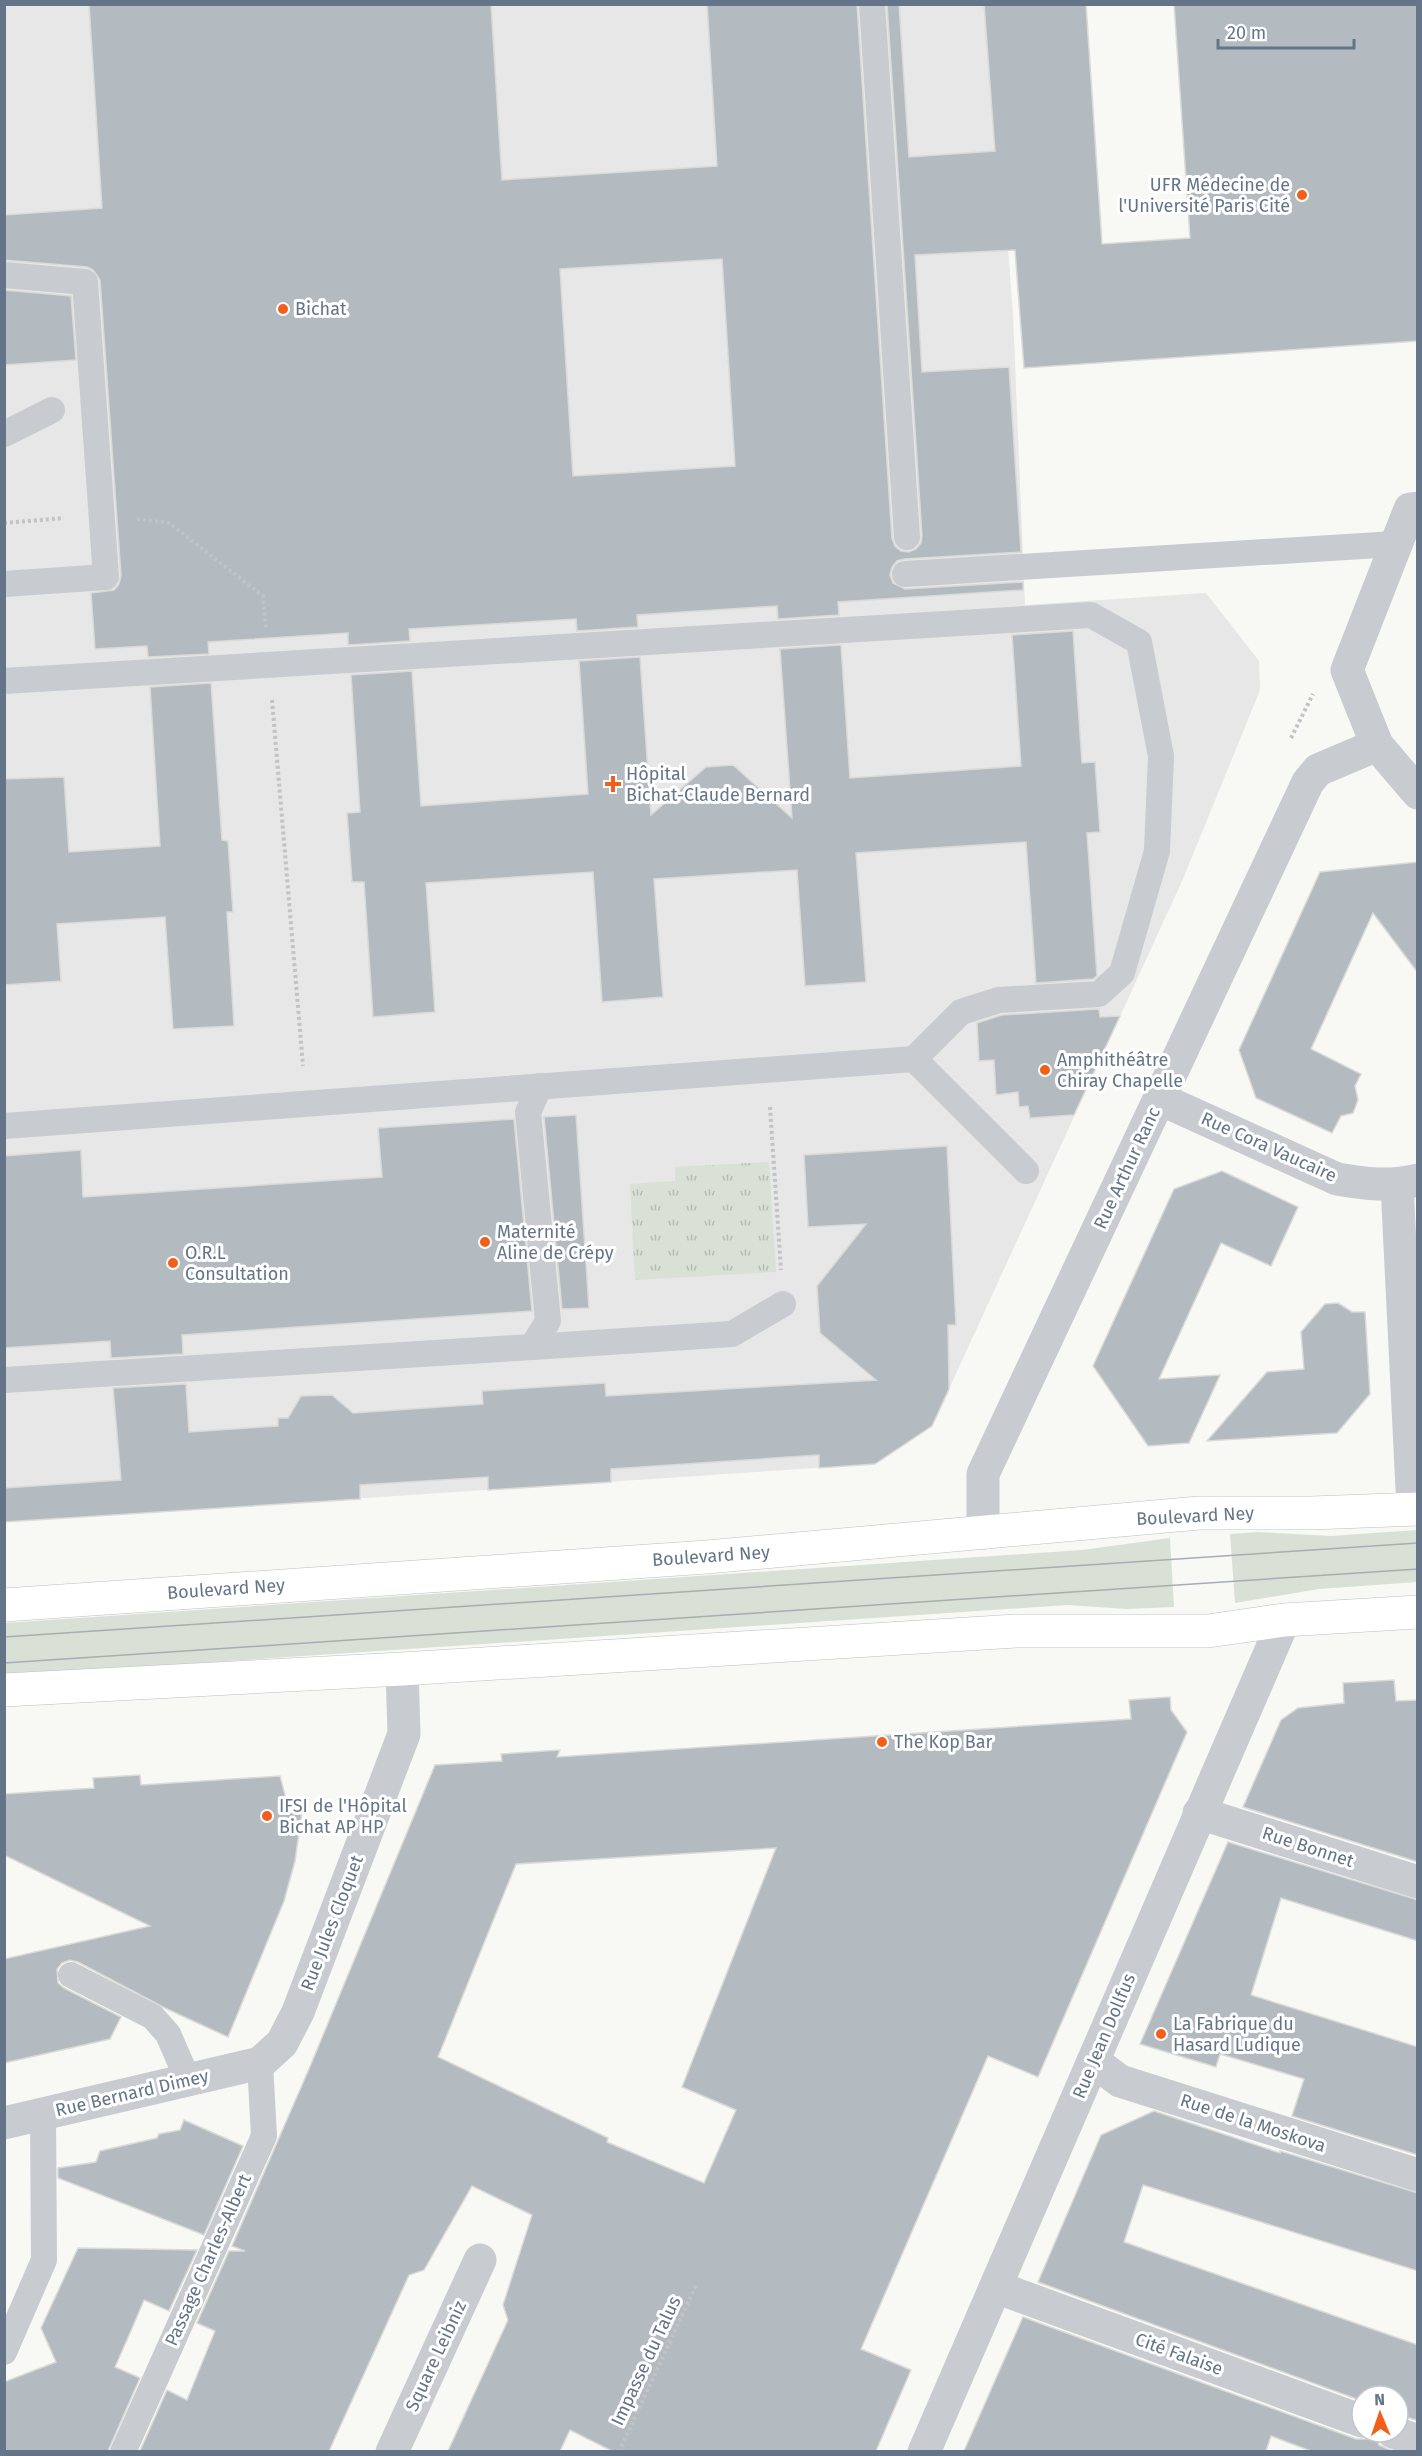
<svg xmlns="http://www.w3.org/2000/svg" width="1422" height="2456" viewBox="0 0 1422 2456" font-family="'Fira Sans',sans-serif">
  <defs>
    <pattern id="park-tufts" width="24" height="20" patternUnits="userSpaceOnUse" patternTransform="scale(1.5)"><rect width="24" height="20" fill="#d9e1d6"/><path d="M3 7l-1-3M5 7V3M7 7l1-3M15 17l-1-3M17 17v-4M19 17l1-3" fill="none" stroke="#b4bbb3"/></pattern>
  </defs>
  <rect width="100%" height="100%" fill="#f8f8f5"/>
  <!-- built -->
  <path fill="#e6e7e6" d="M5,5H990L1013,315L1025,605L1206,593L1259,661L1260,690L1183,879L932,1426L875,1464L5,1522Z"/>
  <!-- grass -->
  <g fill="#d9e1d6">
    <path d="M1417,1530V1582L1319,1589L1235,1603L1230,1534L1258,1532L1331,1536Z"/>
    <path d="M1170,1538L1174,1607L1127,1609L1068,1605L5,1676V1623L1082,1550Z"/>
  </g>
  <!-- park -->
  <path fill="url(#park-tufts)" d="M769,1162L776,1272L635,1280L630,1184L675,1181V1167Z"/>
  <!-- building -->
  <g fill="#b3bac0" stroke="#dadad7" stroke-width="1.5" fill-rule="evenodd">
    <path d="M89,4H491L502,180L717,166L707,4H857L892,538L895,546L901,551L909,552L916,549L921,543L922,536L887,4H899L909,157L995,151L984,4H1086L1102,244L1190,238L1174,4H1418V341L1024,368L1015,250L915,255L922,372L1009,367L1021,552L904,559L897,561L892,567L890,575L893,583L905,589L1023,582V590L838,602L839,615L778,619L777,606L637,615L638,627L577,631L576,619L409,629L410,641L348,645V633L208,642L209,654L148,657L147,646L95,649L91,593L114,590L119,584L121,576L100,280L93,270L87,267L4,260V215L102,208ZM722,259L735,466L573,476L560,269Z"/>
    <path d="M4,290L71,296L76,360L4,365Z"/>
    <path d="M1073,631L1082,763L1095,762L1100,832L1087,833L1097,976L1093,979L1036,983L1026,842L856,853L866,982L805,986L797,870L654,879L663,997L602,1002L593,872L426,883L435,1012L373,1017L364,882H352L347,813L360,812L351,675L412,671L421,806L588,794L579,661L640,657L651,815L706,767L733,765L792,818L780,649L841,645L850,778L1021,766L1012,635Z"/>
    <path d="M211,683L222,840L228,841L233,912H227L234,1026L173,1029L165,917L57,924L61,981L4,985V779L64,777L69,852L160,846L150,687Z"/>
    <path d="M1418,862V973L1373,913L1311,1049L1361,1074L1355,1086L1358,1100L1353,1113L1341,1116L1332,1133L1256,1098L1239,1050L1320,872Z"/>
    <path d="M1099,1009L1100,1017L1120,1016L1074,1115L1030,1118L1028,1106L1019,1107L1018,1092L996,1095L994,1060L979,1061L977,1023L1002,1015Z"/>
    <path d="M576,1115L589,1308L562,1309L544,1117Z"/>
    <path d="M514,1119L532,1311L182,1335L183,1354L111,1358L110,1341L4,1348V1156L81,1150L83,1197L382,1177L378,1128Z"/>
    <path d="M947,1146L956,1325H948L949,1389L932,1426L875,1464L819,1468V1455L611,1469V1482L488,1490V1477L360,1485V1499L4,1522V1488L121,1480L113,1388L186,1384L189,1432L278,1426V1418H288L301,1396L332,1395L353,1413L483,1404L482,1391L605,1383L606,1396L876,1380L820,1333L817,1286L866,1224L808,1227L804,1155Z"/>
    <path d="M1222,1171L1298,1207L1271,1266L1221,1243L1159,1379L1220,1375L1189,1443L1148,1446L1093,1366L1174,1189Z"/>
    <path d="M1338,1303L1352,1312H1365L1370,1394L1337,1433L1207,1441L1267,1372L1304,1369L1301,1332L1325,1304Z"/>
    <path d="M1394,1680L1396,1701L1418,1700V1862L1243,1807L1281,1720L1298,1708L1344,1703L1343,1683Z"/>
    <path d="M1170,1697L1171,1710L1187,1732L1038,2077L988,2056L861,2349L911,2370L876,2451H612L570,2430L560,2451H448L508,2320L503,2305L532,2215L472,2186L424,2270L409,2275L329,2451H140L167,2390L187,2400L215,2331L197,2323L229,2251H245L232,2246L309,2069L435,1765L502,1761L501,1754L560,1750L557,1757L1131,1719L1129,1700ZM776,1848L682,2087L736,2110L704,2183L607,2142L608,2138L438,2057L516,1864Z"/>
    <path d="M140,1775L141,1785L280,1776L286,1799L304,1797L295,1861L284,1901L228,2037L165,2008L78,1962L70,1960L62,1963L57,1969L58,1983L64,1988L121,2017L110,2039L4,2063V1959L150,1926L4,1855V1794L94,1788L93,1778Z"/>
    <path d="M1228,1842L1418,1900V1941L1281,1898L1251,1995L1418,2047V2155L1292,2116L1304,2079L1220,2054L1216,2067L1140,2044Z"/>
    <path d="M1154,2111L1280,2153V2151L1418,2193V2271L1143,2185L1124,2242L1418,2345V2421L1398,2414V2396H1362V2401L1038,2282L1101,2135Z"/>
    <path d="M184,2120L243,2146L204,2235L58,2178V2168L96,2162L100,2151L157,2138L159,2134L180,2130Z"/>
    <path d="M78,2248L197,2250L169,2311L144,2300L130,2333L115,2367L140,2378L108,2451H4V2382L56,2362L41,2328Z"/>
    <path d="M1023,2317L1356,2439H1366L1375,2435L1379,2445L1392,2451H1311L1271,2436L1266,2451H964Z"/>
  </g>
  <g fill="none" stroke-linecap="round" stroke-linejoin="round">
    <defs>
      <g id="primary">
        <path d="M4,1605L707,1557L1199,1513H1311L1418,1509"/>
        <path d="M4,1690L402,1669L1016,1631H1208L1284,1620L1418,1612"/>
      </g>
    </defs>
    <!-- primary casing -->
    <use href="#primary" stroke="#bbbec3" stroke-width="34"/>
    <!-- path -->
    <g stroke="#c1c3c6" stroke-width="4" stroke-dasharray="3 3" stroke-linecap="butt">
      <path d="M137,519L169,523L263,596L266,630"/>
      <path d="M4,523L64,518"/>
      <path d="M272,700L303,1066"/>
      <path d="M1291,738L1313,694"/>
      <path d="M770,1107L781,1270"/>
      <path d="M619,2452L697,2283"/>
    </g>
    <!-- service -->
    <g stroke="#c8cbcf" stroke-width="26">
      <path d="M872,4L907,537"/>
      <path d="M4,275L85,282L106,577L4,584"/>
      <path d="M4,434L52,410"/>
      <path d="M905,574L1395,544"/>
      <path d="M4,681L1091,615L1139,642L1161,756L1157,851L1122,973L1099,994L999,1000L961,1012L914,1059"/>
      <path d="M4,1126L914,1059L1026,1171"/>
      <path d="M532,1347L732,1334L783,1304"/>
      <path d="M4,1380L532,1347L548,1321L528,1112L540,1086"/>
      <path d="M71,1975L153,2017L168,2034L188,2080"/>
      <path d="M4,2352L44,2260L43,2114"/>
      <path d="M123,2452L264,2136L260,2063"/>
    </g>
    <!-- pedestrian -->
    <g stroke="#c8cbcf" stroke-width="33">
      <path d="M1397,1185L1413,1509"/>
      <path d="M392,2452L480,2260"/>
    </g>
    <!-- minor -->
    <g stroke="#c8cbcf" stroke-width="33">
      <path d="M1418,508L1410,509L1347,670L1377,745L1418,793"/>
      <path d="M1160,1099L1337,1179C1365,1184 1390,1187 1418,1180"/>
      <path d="M983,1533V1474L1308,782L1318,770L1377,745"/>
      <path d="M1199,1813L1418,1882"/>
      <path d="M1093,2061L1120,2081L1418,2175"/>
      <path d="M4,2123L260,2063L282,2043L298,2012L404,1734L402,1669"/>
      <path d="M996,2287L1362,2421"/>
      <path d="M1393,2432L1418,2441"/>
      <path d="M924,2452L1284,1620"/>
    </g>
    <!-- primary -->
    <use href="#primary" stroke="#fff" stroke-width="33"/>
    <!-- tram -->
    <g stroke="#a7adb4" stroke-width="1.5">
      <path d="M4,1637L1418,1543"/>
      <path d="M4,1663L1418,1569"/>
    </g>
  </g>
  <!-- markers -->
  <g fill="#f35f1a" stroke="#fff" stroke-width="2">
    <circle cx="1302" cy="195" r="6"/>
    <circle cx="283" cy="309" r="6"/>
    <path d="M610 775h6v6h6v6h-6v6h-6v-6h-6v-6h6z"/>
    <circle cx="1045" cy="1070" r="6"/>
    <circle cx="485" cy="1242" r="6"/>
    <circle cx="173" cy="1263" r="6"/>
    <circle cx="882" cy="1742" r="6"/>
    <circle cx="267" cy="1816" r="6"/>
    <circle cx="1161" cy="2034" r="6"/>
  </g>
  <g text-anchor="middle" stroke-width="6" stroke-linejoin="round" paint-order="stroke">
    <!-- poi labels -->
    <g font-size="18" fill="#647589" stroke="#fff" text-anchor="start">
      <text x="1290" y="191" text-anchor="end">UFR Médecine de<tspan x="1290" dy="21">l'Université Paris Cité</tspan></text>
      <text x="295" y="315">Bichat</text>
      <text x="626" y="780">Hôpital<tspan x="626" dy="21">Bichat-Claude Bernard</tspan></text>
      <text x="1057" y="1066">Amphithéâtre<tspan x="1057" dy="21">Chiray Chapelle</tspan></text>
      <text x="497" y="1238">Maternité<tspan x="497" dy="21">Aline de Crépy</tspan></text>
      <text x="185" y="1259">O.R.L<tspan x="185" dy="21">Consultation</tspan></text>
      <text x="894" y="1748">The Kop Bar</text>
      <text x="279" y="1812">IFSI de l'Hôpital<tspan x="279" dy="21">Bichat AP HP</tspan></text>
      <text x="1173" y="2030">La Fabrique du<tspan x="1173" dy="21">Hasard Ludique</tspan></text>
    </g>
    <!-- street labels -->
    <g font-size="18" fill="#647589" stroke="#fff">
      <text transform="translate(1269 1147) rotate(24)" y="6">Rue Cora Vaucaire</text>
      <text transform="translate(1127 1168) rotate(-65)" y="6">Rue Arthur Ranc</text>
      <text transform="translate(1195 1516) rotate(-3)" y="6">Boulevard Ney</text>
      <text transform="translate(711 1556) rotate(-4)" y="6">Boulevard Ney</text>
      <text transform="translate(226 1589) rotate(-4)" y="6">Boulevard Ney</text>
      <text transform="translate(1308 1847) rotate(18)" y="6">Rue Bonnet</text>
      <text transform="translate(332 1923) rotate(-69)" y="6">Rue Jules Cloquet</text>
      <text transform="translate(1104 2036) rotate(-67)" y="6">Rue Jean Dollfus</text>
      <text transform="translate(132 2093) rotate(-13)" y="6">Rue Bernard Dimey</text>
      <text transform="translate(1253 2123) rotate(18)" y="6">Rue de la Moskova</text>
      <text transform="translate(208 2260) rotate(-66)" y="6">Passage Charles-Albert</text>
      <text transform="translate(1179 2354) rotate(20)" y="6">Cité Falaise</text>
      <text transform="translate(436 2356) rotate(-65)" y="6">Square Leibniz</text>
      <text transform="translate(646 2361) rotate(-65)" y="6">Impasse du Talus</text>
    </g>
  </g>
  <!-- border -->
  <rect width="1422" height="2456" fill="none" stroke="#647589" stroke-width="12"/>
  <!-- north arrow -->
  <g transform="translate(1380 2414) rotate(358)"><circle r="28" fill="#ffffff" stroke="#c1c8d0" stroke-width="1.5"/>
  <path d="M0-4.5L10 22L0 15L-10 22Z" fill="#f35f1a"/>
  <text y="-9" font-size="16" font-weight="bold" text-anchor="middle" fill="#647589">N</text>
  </g>
  <!-- scale -->
  <path d="M1218 39v9h136v-9" fill="none" stroke="#647589" stroke-width="3"/>
  <text x="1227" y="39" font-size="18" fill="#647589" stroke="#ffffff" stroke-width="4.5" paint-order="stroke">20 m</text>
</svg>
